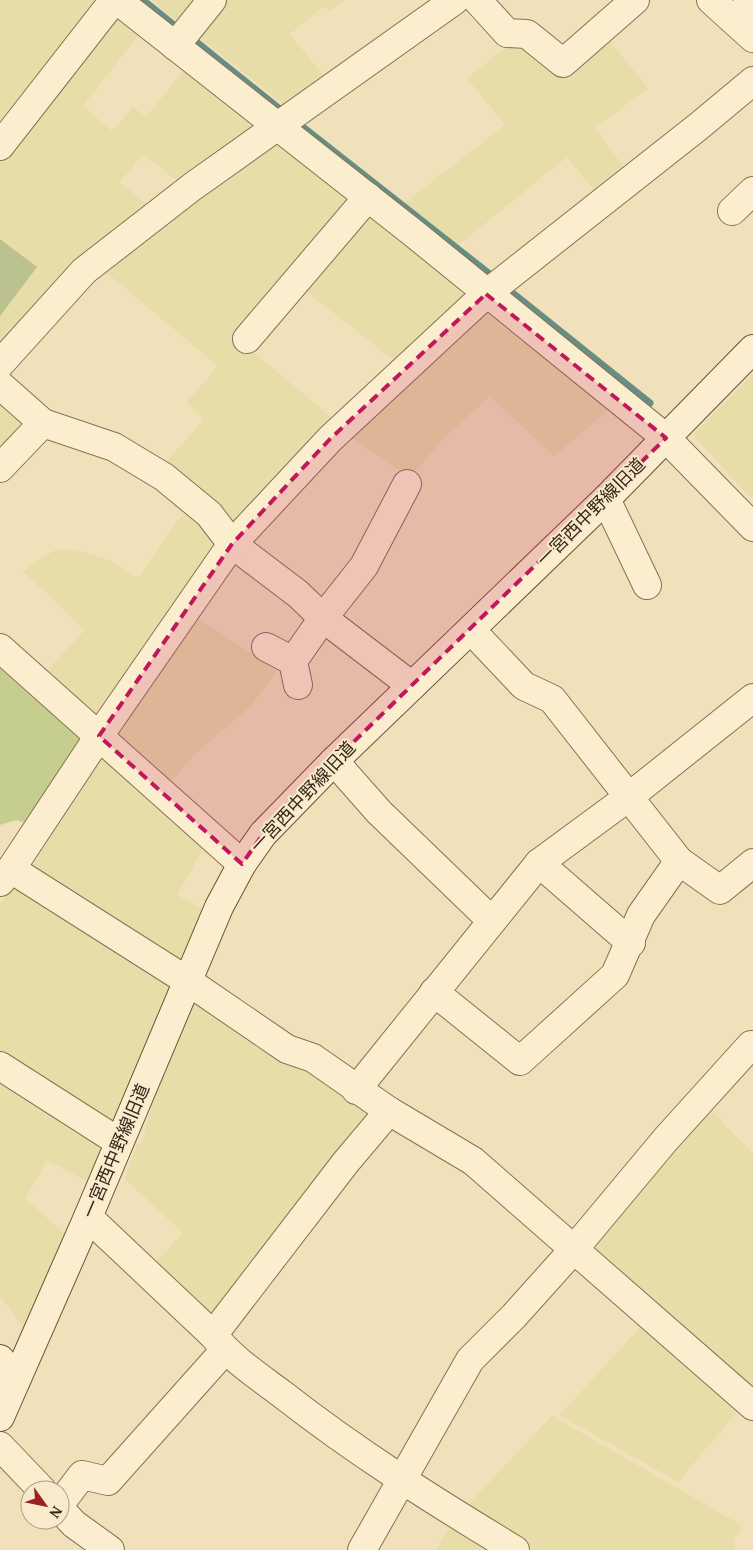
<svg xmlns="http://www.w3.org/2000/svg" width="753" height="1550" viewBox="0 0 753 1550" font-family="'PT Serif','Noto Sans JP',serif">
  <rect width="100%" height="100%" fill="#f0e1bb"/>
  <!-- farmland -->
  <g fill="#e6dda8">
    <path d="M0,0H100L0,139Z"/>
    <path d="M151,0H202L182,25Z"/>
    <path d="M221,0H344L330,11L324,6L290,34L326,79L287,107L194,33Z"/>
    <path d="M111,10L140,33L83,106L112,131L133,107L146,117L184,70L259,128L184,186L143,154L120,182L151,208L0,350V152Z"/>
    <path d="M604,34L648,88L595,128L626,170L597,194L567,157L456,247L402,205L505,125L467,78L518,38L561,70Z"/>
    <path d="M273,140L356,205L240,341L337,422L235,526L161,468L204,419L187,402L218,366L100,267Z"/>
    <path d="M362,209L466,293L462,305L399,364L297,284Z"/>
    <path d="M486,311L611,408L554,456L490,396L442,440L410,478L349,436Z"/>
    <path d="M753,374V500L693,435Z"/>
    <path d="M0,399L25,420L23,430L5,448L0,444Z"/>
    <path d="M188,506L221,539L101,721L42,676L85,630L23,571L55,550H77L109,560L138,578Z"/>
    <path d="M193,615L277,670L252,705L195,754L166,787L109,737Z"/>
    <path d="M106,751L208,840L177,895L205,911L180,966L29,871Z"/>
    <path d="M17,883L173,984L116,1125L0,1056V904Z"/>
    <path d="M200,1002L305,1073L309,1068L371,1111L217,1317L206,1316L153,1265L183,1233L125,1179L137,1145L141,1144L154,1100L195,1003Z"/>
    <path d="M0,1083L51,1116L56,1111L105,1149L89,1182L47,1160L25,1199L69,1237L29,1334L0,1296Z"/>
    <path d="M707,1106L753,1154V1398L590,1252L591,1243Z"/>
    <path d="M645,1322L742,1406L678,1482L560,1415Z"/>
    <path d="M552,1416L741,1525L740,1534L735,1535L733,1550H534L465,1508Z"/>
    <path d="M455,1519L507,1550H436Z"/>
  </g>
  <!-- green -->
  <path fill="#c6ce8f" d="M0,660L86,737L38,827L16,820L0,825Z"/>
  <!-- cemetery -->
  <path fill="#bbc28f" d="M0,239L37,267L0,316Z"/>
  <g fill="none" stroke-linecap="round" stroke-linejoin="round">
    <!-- stream -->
    <g stroke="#678e85" stroke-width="7">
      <path d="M143,0L180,30"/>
      <path d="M189,36L286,114"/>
      <path d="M294,120L496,279"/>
      <path d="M504,286L650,403"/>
    </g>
    <defs>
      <g id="street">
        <path d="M117,0L412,232L666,438L753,527"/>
        <path d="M477,0L507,33L527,34L563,63L635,0"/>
        <path d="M711,0L753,38"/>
        <path d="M735,19L753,0"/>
        <path d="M175,46L212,0"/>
        <path d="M0,146L114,0"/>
        <path d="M732,211L753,191"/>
        <path d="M247,339L368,197"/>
        <path d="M0,364L84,271L192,187L455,0"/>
        <path d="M0,385L43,423L114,447L164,477L209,514L232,544L298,594L323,618L412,686"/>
        <path d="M0,468L43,423"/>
        <path d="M606,499L647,585"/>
        <path d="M471,630L524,686L552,699L679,861L720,890L753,863"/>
        <path d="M266,647L293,661L298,685"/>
        <path d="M0,648L242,864"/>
        <path d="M293,661L323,618L364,566L407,484"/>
        <path d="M334,761L379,812L492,921"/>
        <path d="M539,863L631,943"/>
        <path d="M11,869L186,980L287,1049L313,1058L389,1111L473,1161L753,1406"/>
        <path d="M0,882L11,869L99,736L232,544L330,439L486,294L699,126L753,81"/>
        <path d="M434,992L520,1061L615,975L641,915L679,861"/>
        <path d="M0,1066L119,1142"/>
        <path d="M356,1090L539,863L630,796L753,698"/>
        <path d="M88,1217L213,1335C232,1359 258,1376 282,1394C356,1452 434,1501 515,1550"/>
        <path d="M213,1335L346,1162L389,1111"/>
        <path d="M0,1446L42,1490"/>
        <path d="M60,1504L82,1475L108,1481L225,1350"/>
        <path d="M60,1509L74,1524L110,1550"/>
        <path d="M362,1550L470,1360L514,1316L575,1248L666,1139L751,1045L753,1047"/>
      </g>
      <g id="secondary">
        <path d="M0,1359L16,1380"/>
        <path d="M0,1417L88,1217L219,907L242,864L263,834L334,761L606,499L753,349"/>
      </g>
    </defs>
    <!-- street casing -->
    <use href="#street" stroke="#887154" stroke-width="30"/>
    <!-- secondary casing -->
    <use href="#secondary" stroke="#695138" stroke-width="30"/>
    <!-- street -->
    <use href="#street" stroke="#fbeece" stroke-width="28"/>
    <!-- secondary -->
    <use href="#secondary" stroke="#fbeece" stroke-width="28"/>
  </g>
  <!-- marked area -->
  <path fill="#c2185b" fill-opacity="0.2" stroke="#c2185b" stroke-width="4" stroke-dasharray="10 6" stroke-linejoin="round" d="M486,294L666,438L334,761L263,834L242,864L99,736L232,544L330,439Z"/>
  <g text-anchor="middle" stroke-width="4" stroke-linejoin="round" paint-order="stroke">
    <!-- street labels -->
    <g font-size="18" fill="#36281a" stroke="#f7ebcb">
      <text transform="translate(591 512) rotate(-45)" y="6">一宮西中野線旧道</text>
      <text transform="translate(303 797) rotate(-47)" y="6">一宮西中野線旧道</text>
      <text transform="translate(116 1151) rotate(-67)" y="6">一宮西中野線旧道</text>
    </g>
  </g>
  <!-- north arrow -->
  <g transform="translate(45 1505) rotate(123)"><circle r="24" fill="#f7ebcb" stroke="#aa9d84"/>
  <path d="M0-4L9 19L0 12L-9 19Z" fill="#9a2221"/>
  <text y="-8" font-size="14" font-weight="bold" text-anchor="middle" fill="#36281a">N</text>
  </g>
</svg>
